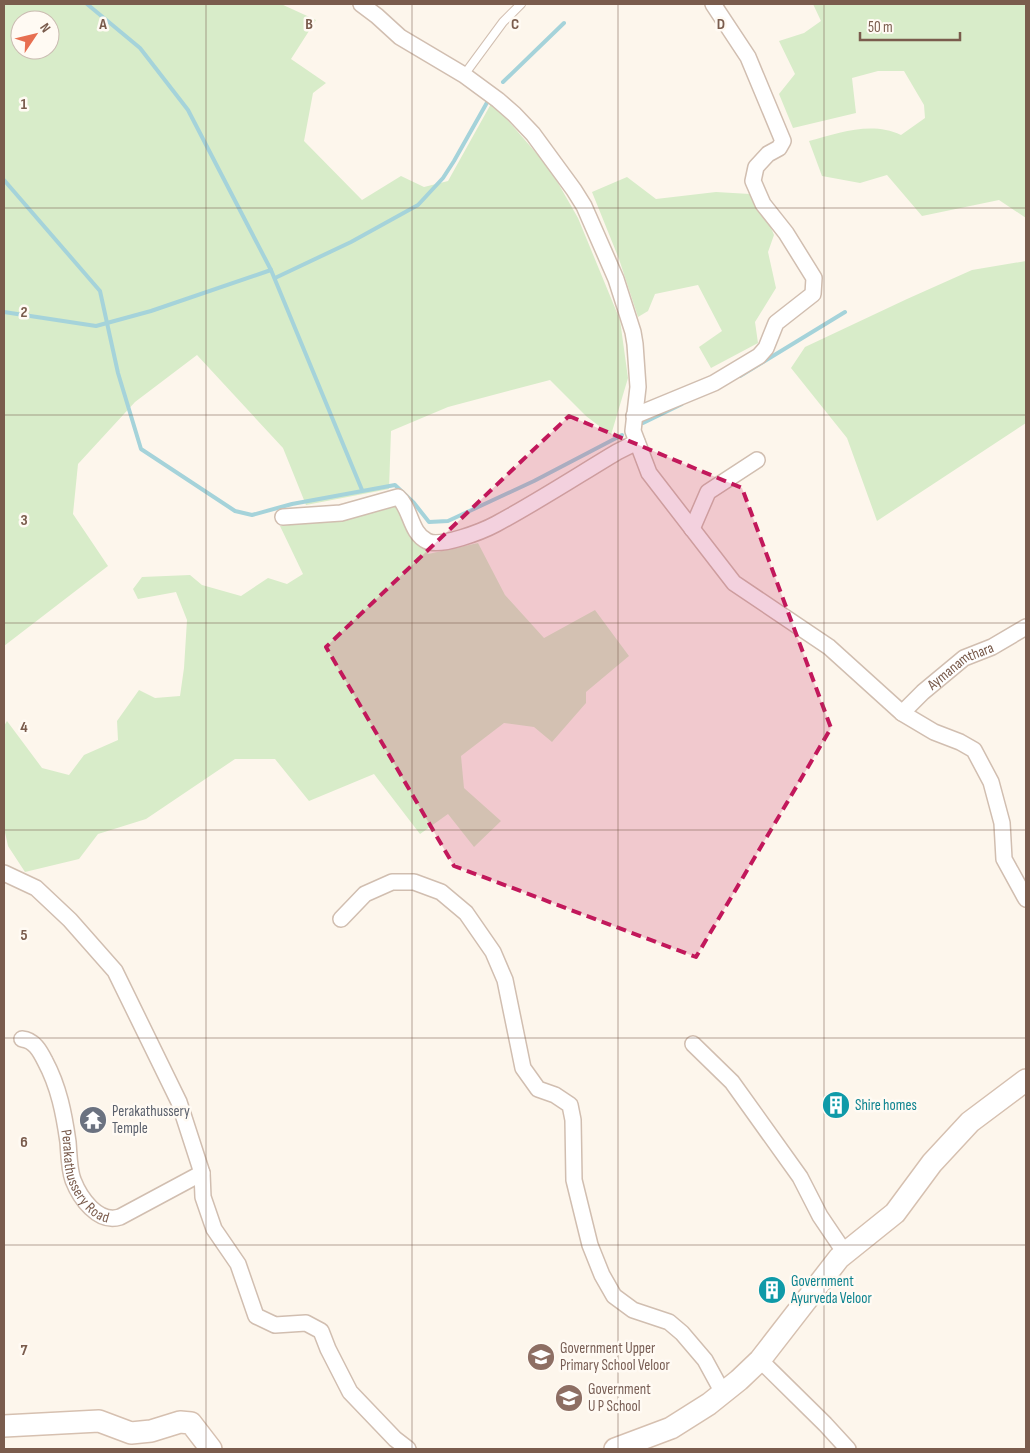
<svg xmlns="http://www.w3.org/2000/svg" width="1030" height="1453" viewBox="0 0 1030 1453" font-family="'Sofia Sans Condensed',sans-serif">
  <rect width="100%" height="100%" fill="#fdf6ec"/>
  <!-- green -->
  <g fill="#d8ecc9" fill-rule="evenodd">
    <path d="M4,4H281L316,20L291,59L326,83L313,93L304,141L362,200L401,176L424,187L448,181L492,102L550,169L578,218L620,320L628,378L611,435L586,416L550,380L448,407L391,431L389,489L306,505L283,448L197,355L135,402L78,464L73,514L108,566L4,646ZM20,20H50V50H20Z"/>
    <path d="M813,4H1026V218L999,200L922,216L887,175L860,183L822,176L809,141C839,133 871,121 901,135L925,118L924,105L904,71H878L852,78L856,113L793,128L779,94L795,74L779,41L804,33L821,21Z"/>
    <path d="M627,177L656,199L716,192L750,194L767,218L774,235L768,252L776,288L755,322L758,343L711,368L699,347L722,331L698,285L655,294L648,311L638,317L619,259L592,192Z"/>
    <path d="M1026,261V423L877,521L847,438L791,368L805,347L907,299L972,270Z"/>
    <path d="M395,503L428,554L478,543L505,595L544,638L595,610L629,656L586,692V703L552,742L534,727L504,723L461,756L464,788L501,821L474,847L448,814L420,834L374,774L309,801L275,759H235L146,819L98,834L79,859L25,872L8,846L4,828V726L7,721L42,768L69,775L84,755L118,740L117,721L139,690L155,698L180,696L184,668L187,620L176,592L138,599L133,589L142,577L190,575L202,585L241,596L268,578L287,584L303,574L280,526L341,519Z"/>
  </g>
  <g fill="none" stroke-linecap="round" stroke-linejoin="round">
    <!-- stream -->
    <g stroke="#a5d3da" stroke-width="4">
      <path d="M87,4L140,48L188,110L271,270L362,490"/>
      <path d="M503,82L564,23"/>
      <path d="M4,180L100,291L118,373L141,449L235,511L252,515L292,504L395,485L414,503L429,522L448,521L534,481L622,435"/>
      <path d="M275,278L351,242L418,205L443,178L454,161L489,99"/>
      <path d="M4,312L96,326L151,311L271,270"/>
      <path d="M740,376L845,312"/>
      <path d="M643,423L682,404"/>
    </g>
    <defs>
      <path id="lane" d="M464,75L503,22L521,4"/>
      <g id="street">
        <path d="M361,4L377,16L400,37L464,75L498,100L514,114L533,134L574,190L584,206L616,279L633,332L635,344L638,387L633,431L649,473L734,583L829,647L902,713L934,732L960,742L974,750L991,782L1002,823L1004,859L1026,899"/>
        <path d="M634,416L714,383L759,356L766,348L776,323L813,294L814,278L786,233L763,204L753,181L756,167L768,154L779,148L783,141L748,57L713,4"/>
        <path d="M283,517L341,513L398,497C411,508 410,533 427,541C440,548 483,531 496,524C537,502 577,476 617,452L637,442"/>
        <path d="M692,529L708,492L757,460"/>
        <path id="s1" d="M902,713L923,692L964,658L992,647L1026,627"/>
        <path d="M4,873L36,888L70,920L115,971L179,1102L202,1173L203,1197L214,1229L238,1264L256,1316L275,1325L306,1323L321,1331L328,1349L350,1392L395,1439L408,1449"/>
        <path d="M341,919L365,894L392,882H414L441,892L466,913L493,952L505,980L523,1068L538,1089L555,1095L570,1105L573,1120L574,1180L590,1245L602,1275L614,1296L633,1310L669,1322L682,1333L705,1360L723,1393"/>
        <path id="s2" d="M22,1039C34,1040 40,1051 45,1061C59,1087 64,1114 68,1142C69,1154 69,1169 73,1180C80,1198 98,1224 120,1217L202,1173"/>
        <path d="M693,1044L732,1082L800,1177L820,1216L845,1253"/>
        <path d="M760,1360L825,1424L848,1449"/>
      </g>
      <g id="secondary">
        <path d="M4,1426L99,1421L131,1433L151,1431L180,1422L191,1423L211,1449"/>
        <path d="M615,1449L671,1428L709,1404L739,1380L760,1360L839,1258L895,1213L932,1163L970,1122L1026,1080"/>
      </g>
    </defs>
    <!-- lane casing -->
    <use href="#lane" stroke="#d1beb0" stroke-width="10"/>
    <!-- street casing -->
    <use href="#street" stroke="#d1beb0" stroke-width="18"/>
    <!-- secondary casing -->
    <use href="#secondary" stroke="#d6c0b0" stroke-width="24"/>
    <!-- lane -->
    <use href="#lane" stroke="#fff" stroke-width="8"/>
    <!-- street -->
    <use href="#street" stroke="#fff" stroke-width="15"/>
    <!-- secondary -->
    <use href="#secondary" stroke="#fff" stroke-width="21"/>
  </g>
  <!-- marked area -->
  <path fill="#c2185b" fill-opacity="0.2" stroke="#c2185b" stroke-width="4" stroke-dasharray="10 6" stroke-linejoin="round" d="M569,416L742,488L831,728L696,957L454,866L326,647Z"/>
  <!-- grid -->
  <path fill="none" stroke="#7a5c4d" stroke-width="1" stroke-opacity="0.55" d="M206,4V1449M412,4V1449M618,4V1449M824,4V1449M4,208H1026M4,415H1026M4,623H1026M4,830H1026M4,1038H1026M4,1245H1026"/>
  <!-- icons -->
  <defs>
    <symbol id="building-disc" viewBox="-11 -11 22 22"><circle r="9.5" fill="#0f9aa8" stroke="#fffaf3"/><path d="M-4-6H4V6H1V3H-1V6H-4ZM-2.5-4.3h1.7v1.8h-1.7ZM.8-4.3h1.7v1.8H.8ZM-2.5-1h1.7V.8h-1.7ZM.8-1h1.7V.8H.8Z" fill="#fff"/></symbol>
    <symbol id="temple-disc" viewBox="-11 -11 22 22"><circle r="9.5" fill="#6b7280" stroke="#fffaf3"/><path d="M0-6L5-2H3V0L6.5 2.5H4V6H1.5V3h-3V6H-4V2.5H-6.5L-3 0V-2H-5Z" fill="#fff"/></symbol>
    <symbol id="school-disc" viewBox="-11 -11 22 22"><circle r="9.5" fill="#8d6e63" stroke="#fffaf3"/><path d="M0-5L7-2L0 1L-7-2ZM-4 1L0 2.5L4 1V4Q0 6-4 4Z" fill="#fff"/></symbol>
  </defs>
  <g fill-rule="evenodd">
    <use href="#building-disc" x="820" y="1089" width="32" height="32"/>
    <use href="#temple-disc" x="77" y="1104" width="32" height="32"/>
    <use href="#building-disc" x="756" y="1274" width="32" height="32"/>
    <use href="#school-disc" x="525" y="1341" width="32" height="32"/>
    <use href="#school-disc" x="553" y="1382" width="32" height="32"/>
  </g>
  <g text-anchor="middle" stroke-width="5" stroke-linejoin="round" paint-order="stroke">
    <!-- street labels -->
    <g font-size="15" fill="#7a5c4d" stroke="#fffaf3">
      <text dy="5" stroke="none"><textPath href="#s1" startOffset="76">Aymanamthara</textPath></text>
      <text dy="5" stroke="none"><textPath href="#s2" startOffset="158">Perakathussery Road</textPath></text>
    </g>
    <!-- culture labels -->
    <g font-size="15" fill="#0d838f" stroke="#fffaf3" text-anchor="start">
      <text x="855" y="1110">Shire homes</text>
      <text x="791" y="1286">Government<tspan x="791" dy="17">Ayurveda Veloor</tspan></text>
    </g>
    <!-- worship labels -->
    <g font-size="15" fill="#5b616d" stroke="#fffaf3" text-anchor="start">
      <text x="112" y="1116">Perakathussery<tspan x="112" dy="17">Temple</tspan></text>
    </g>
    <!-- education labels -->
    <g font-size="15" fill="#785e54" stroke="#fffaf3" text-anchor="start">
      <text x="560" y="1353">Government Upper<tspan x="560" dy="17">Primary School Veloor</tspan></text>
      <text x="588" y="1394">Government<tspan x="588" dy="17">U P School</tspan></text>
    </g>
  </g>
  <g font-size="16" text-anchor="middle" font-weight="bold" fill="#7a5c4d" stroke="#fffaf3" stroke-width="5" stroke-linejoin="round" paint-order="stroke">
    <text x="103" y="29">A</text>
    <text x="309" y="29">B</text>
    <text x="515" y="29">C</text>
    <text x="721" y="29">D</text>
    <text x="24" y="109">1</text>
    <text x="24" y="317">2</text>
    <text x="24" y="525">3</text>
    <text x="24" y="732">4</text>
    <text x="24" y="940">5</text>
    <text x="24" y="1147">6</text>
    <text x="24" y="1355">7</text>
  </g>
  <!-- border -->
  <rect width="1030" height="1453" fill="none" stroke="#7a5c4d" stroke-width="10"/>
  <!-- north arrow -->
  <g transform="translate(35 35) rotate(55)"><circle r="24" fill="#fffaf3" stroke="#cabbb1"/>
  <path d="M0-4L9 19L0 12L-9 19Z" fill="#e76f51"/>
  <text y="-8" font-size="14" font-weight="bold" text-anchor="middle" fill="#7a5c4d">N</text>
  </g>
  <!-- scale -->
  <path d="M860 32v8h100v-8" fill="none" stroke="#7a5c4d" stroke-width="2.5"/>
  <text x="868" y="32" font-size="15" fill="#7a5c4d" stroke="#fffaf3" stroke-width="4" paint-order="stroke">50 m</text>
</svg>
